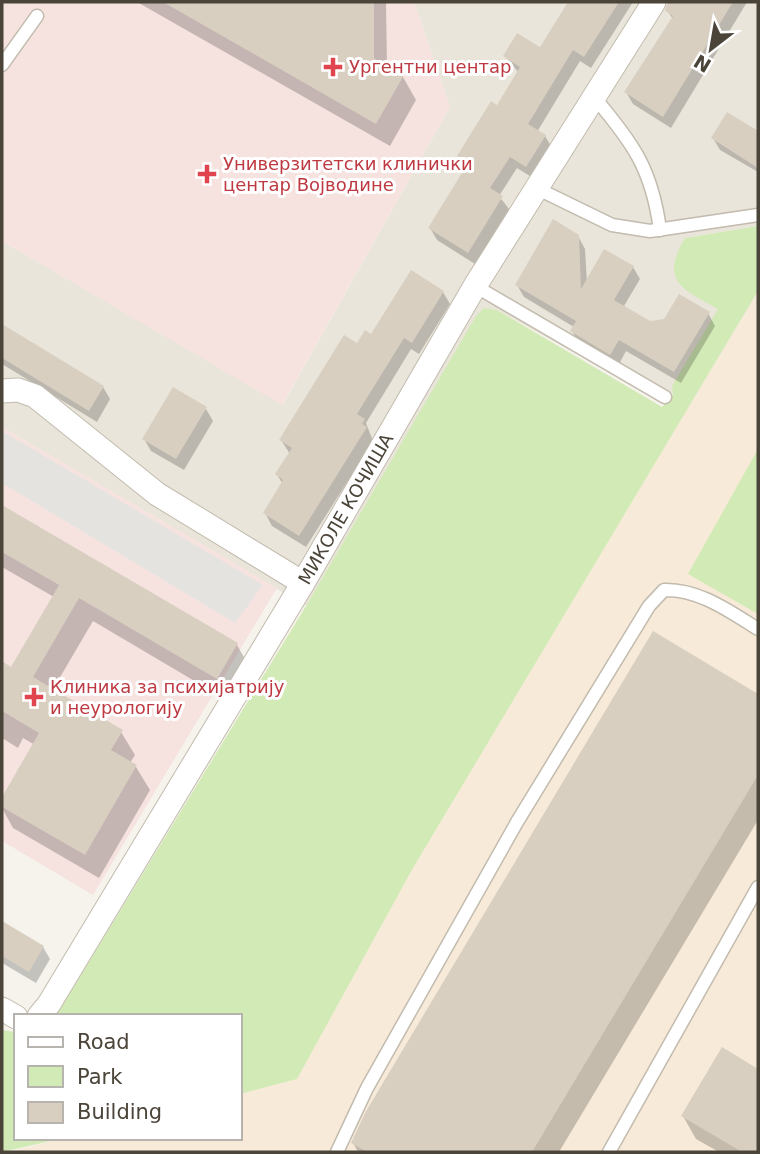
<svg xmlns="http://www.w3.org/2000/svg" width="760" height="1154" viewBox="0 0 760 1154" font-family="'DejaVu Sans',sans-serif">
  <rect width="100%" height="100%" fill="#f6f3ec"/>
  <!-- residential -->
  <path fill="#eae5da" d="M414,2H758V226L685,238L719,309L667,404L497,310L484,308L306,606L2,427V241L283,404L450,107Z"/>
  <!-- commercial -->
  <path fill="#f7ead8" d="M758,291V1152H9L64,1138H240V1094L297,1079L413,868Z"/>
  <!-- medical -->
  <g fill="#f6e3e0">
    <path d="M2,2H414L450,107L282,405L2,241Z"/>
    <path d="M2,427L277,588L93,895L2,841Z"/>
  </g>
  <!-- green -->
  <g fill="#d2eab5">
    <path d="M758,226V291L413,868L297,1079L240,1094V1016H56L306,606L476,316L484,308L497,310L662,407L673,394L672,386L718,309C683,289 659,282 685,238Z"/>
    <path d="M758,449V614L688,574Z"/>
    <path d="M2,1030L16,1032V1138H64L2,1152Z"/>
  </g>
  <!-- parking -->
  <path fill="#e5e3e0" d="M2,431L263,585L235,623L2,483Z"/>
  <!-- shadow -->
  <g fill="#0003">
    <path d="M137,2H386L387,67L403,77L416,100L390,146Z"/>
    <path d="M572,2H633L591,68L580,61L537,132L545,136L552,148L533,178L517,168L499,196L509,209L475,264L437,240L430,228L467,169L459,156L498,107L519,73L505,56L540,50Z"/>
    <path d="M674,2H747L671,128L633,104L626,92L673,19L668,12Z"/>
    <path d="M728,114L758,131V172L720,150L713,138Z"/>
    <path d="M578,236L585,249L587,283L633,267L640,279L624,306L649,322L708,313L715,326L681,383L626,351L618,366L579,343L572,331L574,327L524,297L517,285Z"/>
    <path d="M443,292L450,304L419,354L411,349L366,423L373,441L306,547L272,526L265,513L283,484L277,475L290,454L281,440L357,345Z"/>
    <path d="M2,326L103,387L110,399L97,422L2,364Z"/>
    <path d="M206,409L213,421L184,470L151,451L144,439Z"/>
    <path d="M2,507L237,645L250,668L230,702L93,621L52,691L121,732L135,755L130,763L136,767L150,790L99,878L13,828L2,808V801L35,745L23,738L18,748L2,738V663L12,669L54,597L2,567Z"/>
    <path d="M654,634L758,696V820L559,1152H358L353,1143Z"/>
    <path d="M2,923L43,947L50,959L36,983L2,963Z"/>
    <path d="M723,1049L758,1071V1152H719L696,1139L683,1116Z"/>
  </g>
  <!-- building -->
  <g fill="#d8cfc1">
    <path d="M163,2H374V58L404,75L376,124Z"/>
    <path d="M568,2H619L584,57L573,50L528,124L546,135L526,167L510,157L490,188L503,196L468,253L428,228L468,163L457,156L491,101L497,105L520,67L503,56L517,33L540,47Z"/>
    <path d="M668,2H733L663,117L624,92L673,16L665,11Z"/>
    <path d="M727,112L758,131V168L711,138Z"/>
    <path d="M553,219L579,235L581,289L604,249L634,266L614,300L650,321L664,319L679,294L710,312L674,372L619,340L610,355L570,331L576,321L515,285Z"/>
    <path d="M411,270L444,291L412,343L404,338L357,414L365,419L362,424L367,427L299,536L263,513L283,480L275,474L292,448L279,440L344,335L357,343L365,330L371,334Z"/>
    <path d="M2,324L104,386L89,411L2,358Z"/>
    <path d="M173,387L207,407L176,459L142,439Z"/>
    <path d="M2,505L238,643L217,679L79,598L33,677L123,730L111,750L137,765L85,855L2,807V797L39,733L2,711V661L11,667L59,585L2,552Z"/>
    <path d="M653,631L758,694V775L532,1152H367L351,1143L365,1113Z"/>
    <path d="M2,921L44,946L29,972L2,956Z"/>
    <path d="M722,1047L758,1069V1152H742L681,1116Z"/>
  </g>
  <g fill="none" stroke-linecap="round" stroke-linejoin="round">
    <defs>
      <g id="service">
        <path d="M2,65L37,16"/>
        <path d="M594,97C633,143 652,169 660,230"/>
        <path d="M536,188L612,225L650,231L758,215"/>
        <path d="M475,286L665,397"/>
        <path d="M337,1152L367,1088L517,822L649,606L664,590C699,589 729,611 758,629"/>
        <path d="M609,1152L758,887"/>
      </g>
      <g id="minor">
        <path d="M2,391L18,390L35,396L157,494L303,583"/>
        <path d="M2,1009L16,1017"/>
        <path d="M39,1016L49,1004L303,583L475,286L654,2"/>
      </g>
    </defs>
    <!-- service casing -->
    <use href="#service" stroke="#c2bbae" stroke-width="15"/>
    <!-- minor casing -->
    <use href="#minor" stroke="#c2bbae" stroke-width="25"/>
    <!-- service -->
    <use href="#service" stroke="#fff" stroke-width="12"/>
    <!-- minor -->
    <use href="#minor" stroke="#fff" stroke-width="23"/>
  </g>
  <!-- markers -->
  <g fill="#e0444e" stroke="#fff" stroke-width="2.5">
    <path d="M329.5 56.5h7v7h7v7h-7v7h-7v-7h-7v-7h7z"/>
    <path d="M203.5 163.5h7v7h7v7h-7v7h-7v-7h-7v-7h7z"/>
    <path d="M30.5 686.5h7v7h7v7h-7v7h-7v-7h-7v-7h7z"/>
  </g>
  <g text-anchor="middle" stroke-width="6" stroke-linejoin="round" paint-order="stroke">
    <!-- health labels -->
    <g font-size="18" fill="#be3a42" stroke="#fff" text-anchor="start">
      <text x="349" y="73">Ургентни центар</text>
      <text x="223" y="170">Универзитетски клинички<tspan x="223" dy="21">центар Војводине</tspan></text>
      <text x="50" y="693">Клиника за психијатрију<tspan x="50" dy="21">и неурологију</tspan></text>
    </g>
    <!-- street labels -->
    <g font-size="18" fill="#4b4439" stroke="#fff">
      <text transform="translate(346 509) rotate(-60)" y="6">МИКОЛЕ КОЧИША</text>
    </g>
  </g>
  <!-- border -->
  <rect width="760" height="1154" fill="none" stroke="#4b4439" stroke-width="7"/>
  <!-- legend -->
  <rect x="14" y="1014" width="228" height="126" fill="#ffffff" stroke="#b7b4b0" stroke-width="2"/>
  <rect x="28" y="1037" width="35" height="10" fill="#ffffff" stroke="#b7b4b0" stroke-width="2"/>
  <text x="77" y="1049" font-size="21" fill="#4b4439">Road</text>
  <rect x="28" y="1066" width="35" height="21" fill="#d2eab5" stroke="#b7b4b0" stroke-width="2"/>
  <text x="77" y="1084" font-size="21" fill="#4b4439">Park</text>
  <rect x="28" y="1102" width="35" height="21" fill="#d8cfc1" stroke="#b7b4b0" stroke-width="2"/>
  <text x="77" y="1119" font-size="21" fill="#4b4439">Building</text>
  <!-- north arrow -->
  <g transform="translate(711 49) rotate(211)" stroke="#ffffff" stroke-width="5" paint-order="stroke">
  <path d="M0-5L12 26L0 18L-12 26Z" fill="#4b4439"/>
  <text y="-10" font-size="19" font-weight="bold" text-anchor="middle" fill="#4b4439">N</text>
  </g>
</svg>
